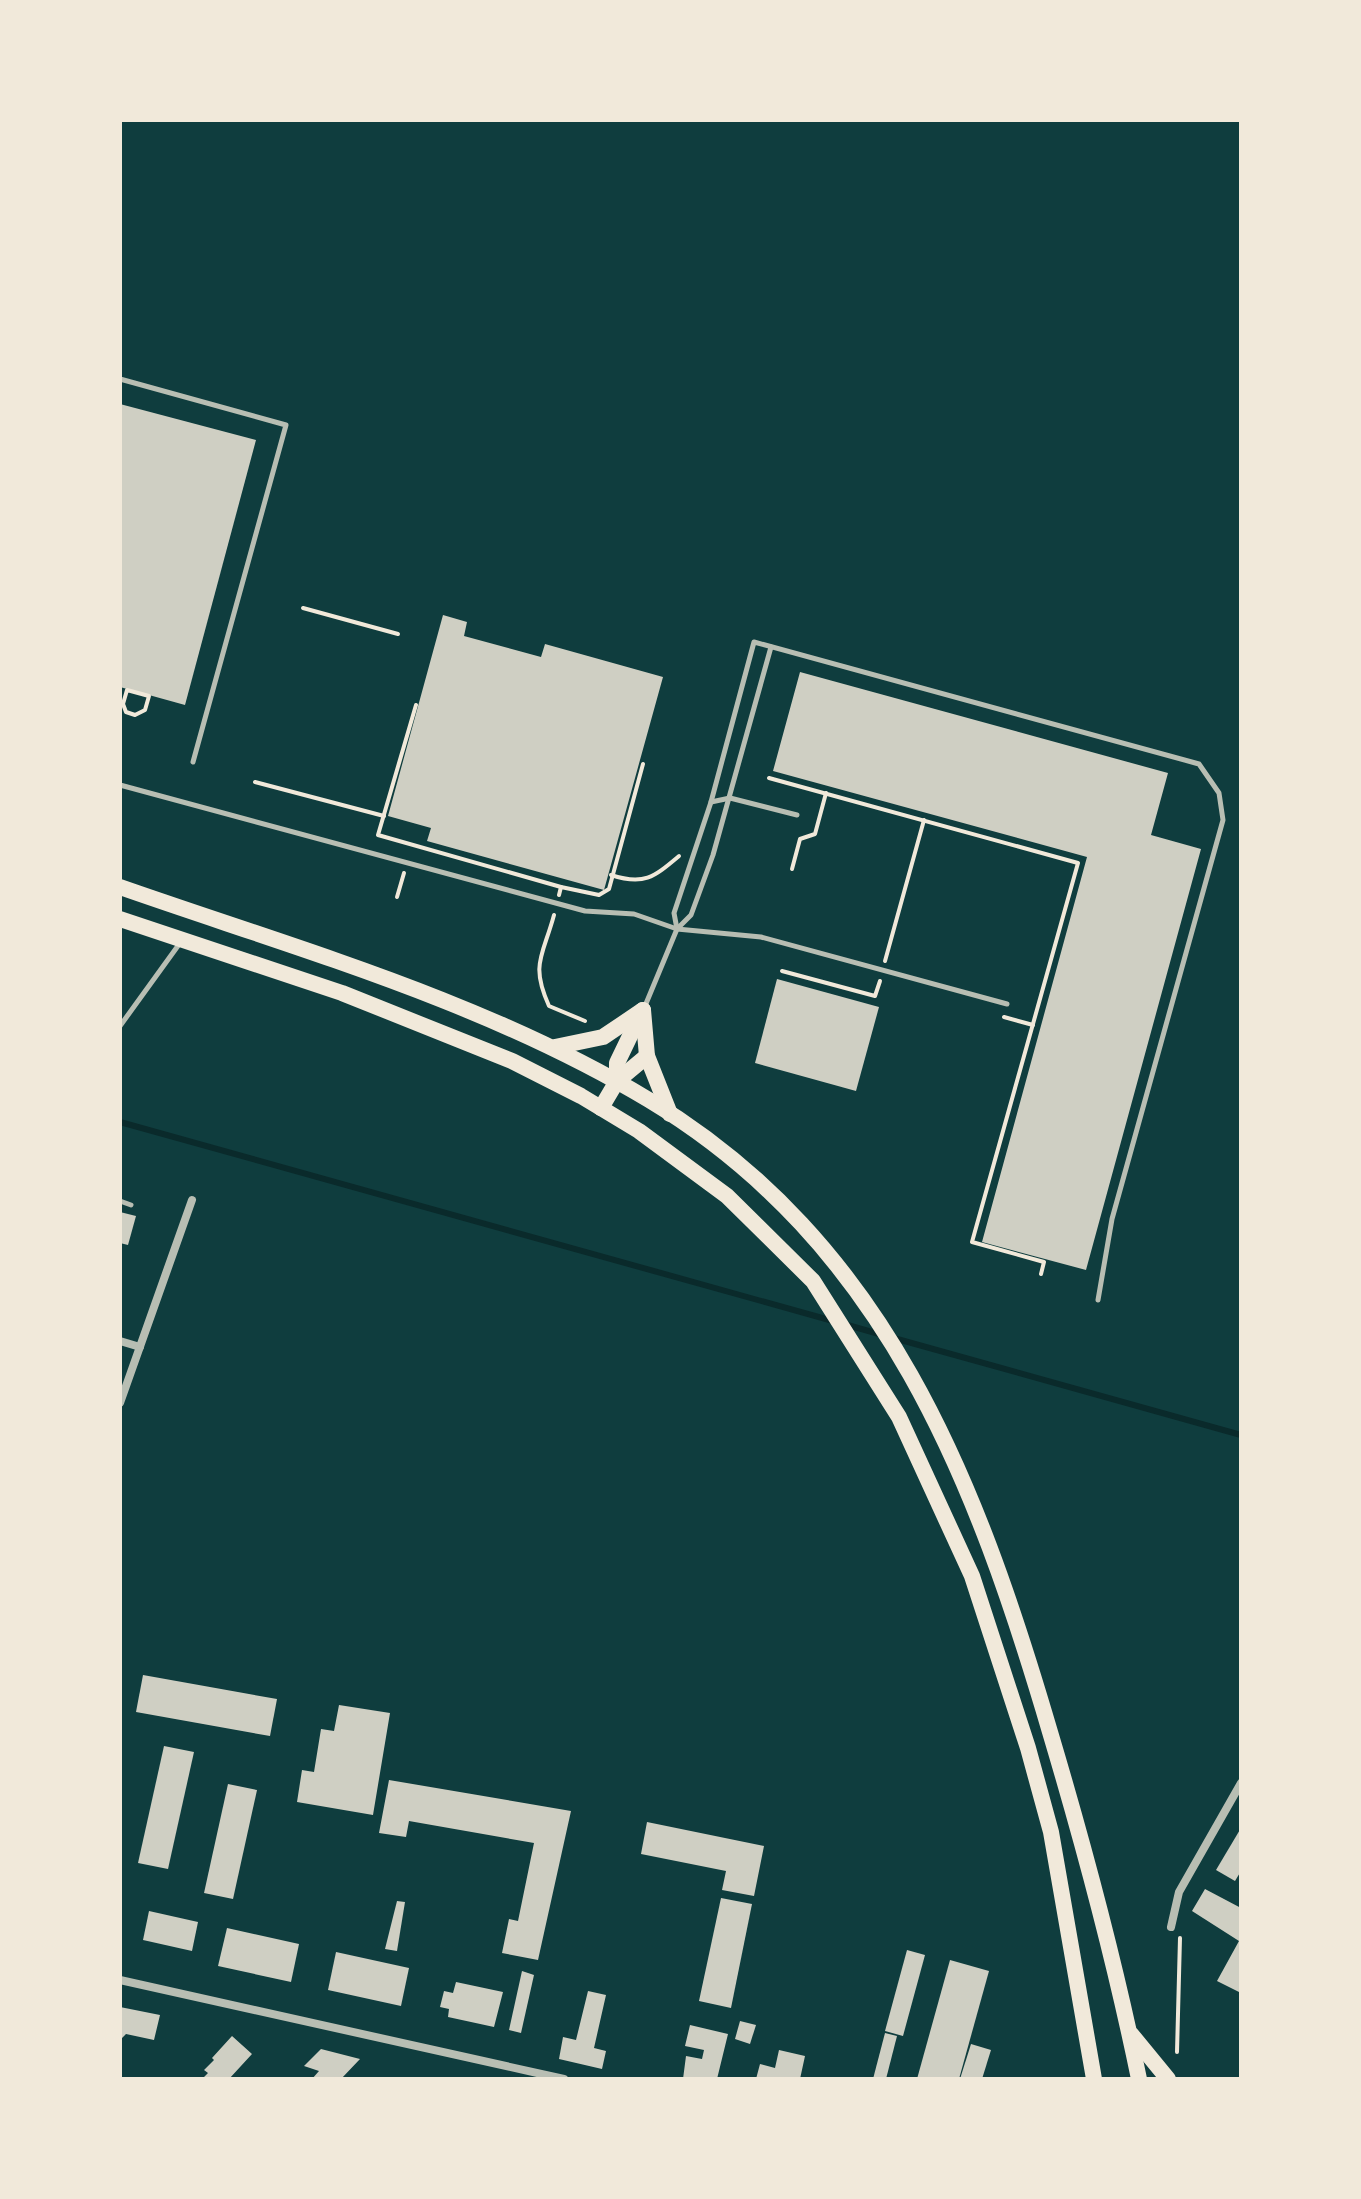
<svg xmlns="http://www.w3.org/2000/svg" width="1361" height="2199" viewBox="0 0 1361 2199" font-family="'Libre Baskerville',serif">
  <rect width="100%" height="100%" fill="#0f3d3e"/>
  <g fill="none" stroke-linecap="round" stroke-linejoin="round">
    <!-- stream -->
    <g stroke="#0a2a2b" stroke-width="6">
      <path d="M120,1122L833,1321"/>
      <path d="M844,1324L879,1334"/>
      <path d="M890,1337L1241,1435"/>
    </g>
  </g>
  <!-- building -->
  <g fill="#cfcfc3">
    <path d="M120,404L256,440L185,705L120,687Z"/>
    <path d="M443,615L467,622L464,636L541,657L545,644L663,677L604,890L427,841L431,828L388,816Z"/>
    <path d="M800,672L1168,773L1151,835L1201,849L1086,1270L982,1242L1087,857L773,771Z"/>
    <path d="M777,979L879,1007L856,1091L755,1063Z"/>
    <path d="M120,1212L136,1216L128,1245L120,1243Z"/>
    <path d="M143,1675L277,1699L270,1736L136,1712Z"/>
    <path d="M339,1705L390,1713L373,1815L297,1802L302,1770L314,1772L321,1729L334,1731Z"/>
    <path d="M164,1746L194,1752L168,1869L138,1863Z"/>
    <path d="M389,1780L571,1811L538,1960L502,1953L509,1919L518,1921L534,1843L409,1821L406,1837L379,1833Z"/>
    <path d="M228,1784L257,1790L233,1899L204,1893Z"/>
    <path d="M647,1822L764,1846L754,1896L722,1890L726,1871L641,1854Z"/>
    <path d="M1241,1828V1871L1235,1881L1216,1870Z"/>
    <path d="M1205,1889L1241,1908V1993L1217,1981L1239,1941L1192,1911Z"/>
    <path d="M721,1898L752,1904L731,2008L699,2001Z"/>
    <path d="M397,1901L405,1902L397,1951L385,1949Z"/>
    <path d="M149,1911L198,1922L192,1951L143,1940Z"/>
    <path d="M227,1928L299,1944L291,1982L218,1966Z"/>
    <path d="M907,1950L925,1955L903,2036L885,2031Z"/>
    <path d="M336,1952L409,1968L401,2006L328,1990Z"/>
    <path d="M950,1960L989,1971L959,2079H917Z"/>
    <path d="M522,1971L534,1975L521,2033L509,2030Z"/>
    <path d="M456,1982L503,1992L494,2027L448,2017L449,2009L440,2007L444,1991L453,1993Z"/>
    <path d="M588,1991L606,1995L594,2048L606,2051L602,2069L559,2059L563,2037L576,2040Z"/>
    <path d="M120,2007L160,2015L154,2040L126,2034L120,2040Z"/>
    <path d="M740,2021L756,2025L750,2044L735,2039Z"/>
    <path d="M690,2025L728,2034L717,2079H683L686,2056L702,2059L704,2050L685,2046Z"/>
    <path d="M885,2033L897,2036L886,2079H873Z"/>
    <path d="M232,2036L252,2054L229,2079H202L208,2073L204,2070L214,2060L212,2058Z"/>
    <path d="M971,2044L991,2050L982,2079H960Z"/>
    <path d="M321,2049L360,2059L341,2079H312L319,2071L304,2066Z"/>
    <path d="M779,2050L805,2056L800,2079H756L760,2064L775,2068Z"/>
  </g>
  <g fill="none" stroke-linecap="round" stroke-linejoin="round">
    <!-- path -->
    <g stroke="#f1e9da" stroke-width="4">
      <path d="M303,608L398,634"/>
      <path d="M127,690L149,696L145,710L135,715L126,712L123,704Z"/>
      <path d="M416,705L378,835L561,887"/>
      <path d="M769,778L1078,863L972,1242L1044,1262L1041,1274"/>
      <path d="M255,782L384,816"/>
      <path d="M792,869L800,839L815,834L826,793"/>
      <path d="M611,875C644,886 654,877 679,856"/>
      <path d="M559,895L561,887L599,895L609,889L643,764"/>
      <path d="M397,897L404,873"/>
      <path d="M554,915C543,956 530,964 549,1006L585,1021"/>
      <path d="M885,961L924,820"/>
      <path d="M782,971L875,996L880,981"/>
      <path d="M1004,1017L1033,1025"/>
      <path d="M1177,2052L1180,1938"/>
    </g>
    <!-- service -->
    <g stroke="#b8beb3" stroke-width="5">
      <path d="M120,379L286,425L193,762"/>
      <path d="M120,785L585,911L634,914L677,929L761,937L1007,1004"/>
      <path d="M711,802L730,798L797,815"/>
      <path d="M677,929L674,913L711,802L754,642L1199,764L1219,793L1223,820L1112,1219L1098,1300"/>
      <path d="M645,1006L677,929L691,915L713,855L771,647"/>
      <path d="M120,1026L180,943"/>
      <path d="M120,1201L131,1205"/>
    </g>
    <!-- minor -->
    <g stroke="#b8beb3" stroke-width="8">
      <path d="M120,1341L140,1347"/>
      <path d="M120,1403L192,1200"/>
      <path d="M1171,1927L1179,1892L1241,1783"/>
      <path d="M120,1980L564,2079"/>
    </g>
    <!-- primary -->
    <g stroke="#f1e9da" stroke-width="16">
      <path d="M120,887C300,950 484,1001 649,1100C886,1243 976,1480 1050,1732C1084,1846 1115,1962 1139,2079"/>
      <path d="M120,919L342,993L512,1061L581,1096L639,1131L727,1196L813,1281L899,1417L972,1576L1028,1748L1051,1832L1094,2079"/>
      <path d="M643,1010L647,1056L670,1114"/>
      <path d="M555,1047L603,1037L643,1010"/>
      <path d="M617,1081V1063L642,1011"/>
      <path d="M601,1108L617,1081L647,1056"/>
      <path d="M1131,2034L1168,2079"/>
    </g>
  </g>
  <!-- border -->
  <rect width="1361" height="2199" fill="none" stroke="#f1e9da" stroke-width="244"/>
</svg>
